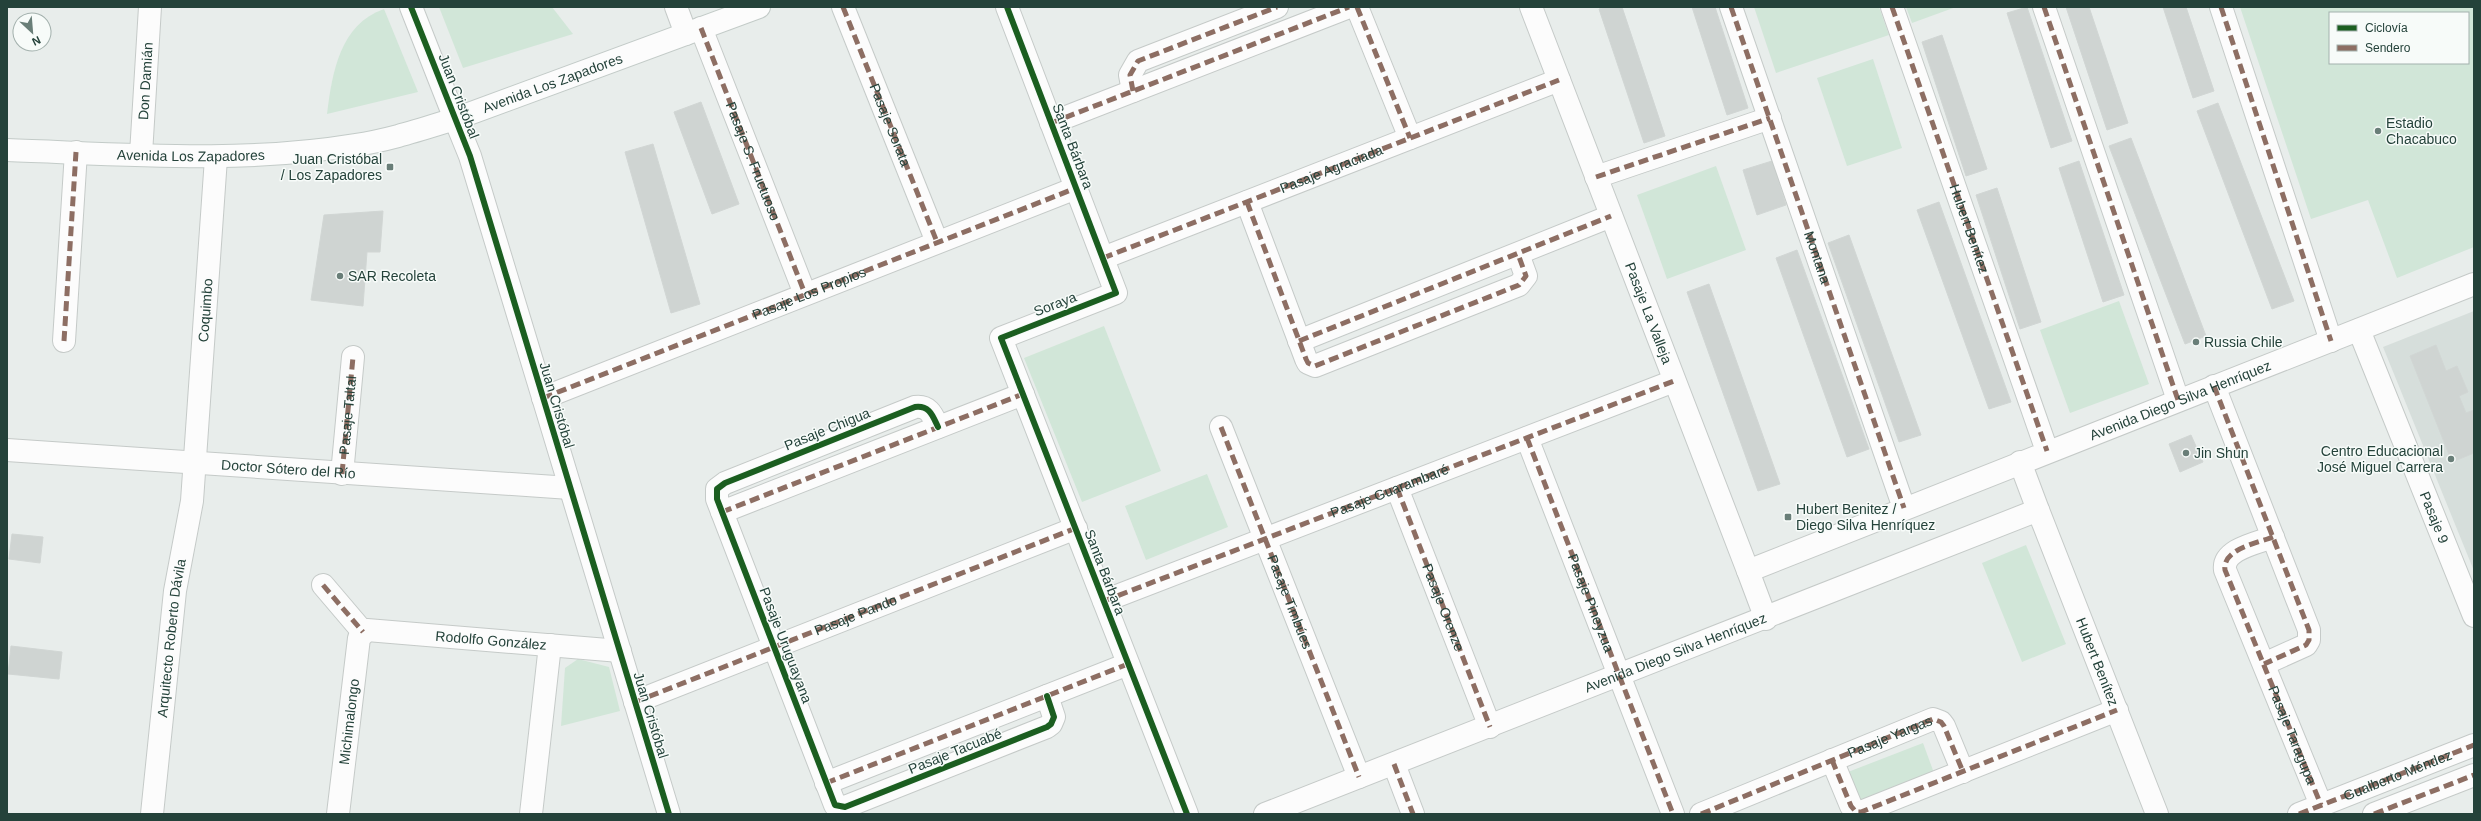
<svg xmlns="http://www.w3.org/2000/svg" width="2481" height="821" viewBox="0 0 2481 821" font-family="Arial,sans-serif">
  <rect width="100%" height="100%" fill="#e8edeb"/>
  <!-- built -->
  <path fill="#d6dedb" d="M2474,311V571L2383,347Z"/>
  <!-- green -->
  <g fill="#d1e6d8" fill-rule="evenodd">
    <path d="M439,7H552L573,34L463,68Z"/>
    <path d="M1754,7H1879L1889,35L1776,73Z"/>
    <path d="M1906,7H1956L1912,23Z"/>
    <path d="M2240,7H2474V247L2397,278L2368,200L2311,219ZM2330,13H2468V63H2330Z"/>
    <path d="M384,9L418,92L327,114C332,73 340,24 384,9Z"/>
    <path d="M1873,59L1902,148L1847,166L1817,78Z"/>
    <path d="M1716,166L1746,250L1667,279L1637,195Z"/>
    <path d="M2119,301L2149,384L2070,413L2040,330Z"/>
    <path d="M1104,326L1161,471L1082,502L1024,358Z"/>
    <path d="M1207,474L1228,527L1146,560L1125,506Z"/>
    <path d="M2026,545L2066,644L2022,662L1982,563Z"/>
    <path d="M578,659L609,667L620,711L561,726L565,668Z"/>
    <path d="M1923,743L1934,773L1860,803L1848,772Z"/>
  </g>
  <!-- building -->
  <g fill="#cfd4d2" stroke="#d1d6d4">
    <path d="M1605,7H1622L1665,136L1644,143L1599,9Z"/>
    <path d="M1692,7H1715L1748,108L1727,115Z"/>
    <path d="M2027,7L2072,141L2051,148L2007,13Z"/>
    <path d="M2066,7H2089L2128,123L2107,130Z"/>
    <path d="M2163,7H2186L2214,91L2193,98Z"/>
    <path d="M1942,35L1987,169L1966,176L1922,42Z"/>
    <path d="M701,102L739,204L712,214L674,112Z"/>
    <path d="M2218,103L2294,301L2272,309L2197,111Z"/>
    <path d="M2131,138L2206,336L2185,344L2109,146Z"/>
    <path d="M653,144L700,304L671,313L625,152Z"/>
    <path d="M1772,161L1786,205L1757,215L1743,170Z"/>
    <path d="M2079,161L2124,295L2103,302L2059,168Z"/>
    <path d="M1997,188L2041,322L2020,329L1976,195Z"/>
    <path d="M1939,202L2011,402L1989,409L1917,210Z"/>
    <path d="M383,211L380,252H367L363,306L311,300L324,215Z"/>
    <path d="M1849,235L1921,435L1899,442L1828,243Z"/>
    <path d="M1797,250L1869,449L1847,457L1776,258Z"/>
    <path d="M1709,284L1780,484L1758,491L1687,292Z"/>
    <path d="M2436,345L2446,371L2457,366L2468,392L2459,396L2466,413L2474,410V453L2452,462L2410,356Z"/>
    <path d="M2191,435L2203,462L2180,472L2169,444Z"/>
    <path d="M12,534L43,537L40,563L9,559Z"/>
    <path d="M11,646L62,652L59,679L8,674Z"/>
  </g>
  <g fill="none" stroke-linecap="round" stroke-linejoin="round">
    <defs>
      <g id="minor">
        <path d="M411,7L455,119"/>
        <path d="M676,7L686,34"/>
        <path d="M843,7L937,242"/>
        <path d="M1007,7L1116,293L1001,338L1187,814"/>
        <path d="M1357,7L1410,138"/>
        <path id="s1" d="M1531,7L1748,571"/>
        <path id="s2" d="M1731,7L1904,508"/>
        <path id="s3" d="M1892,7L2047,451"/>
        <path d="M2044,7L2178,400"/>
        <path d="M2221,7L2331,341"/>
        <path d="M701,28L805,294"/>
        <path d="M1133,91L1130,75L1138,61L1277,7"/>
        <path d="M1051,123L1349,7"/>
        <path id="s4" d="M141,154L150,7"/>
        <path d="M1596,177L1770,118"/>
        <path d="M1247,202L1306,359L1308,363L1315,366L1519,285L1526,276L1518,254"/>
        <path d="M1103,258L1559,80"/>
        <path id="s5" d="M2359,330L2474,616"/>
        <path d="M64,341L76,152"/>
        <path d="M1299,341L1611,216"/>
        <path d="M2214,386L2309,630V640L2306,645L2264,664"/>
        <path id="s6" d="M543,398L1076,188"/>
        <path d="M938,427C933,417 930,405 915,407L725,483L717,489V499L835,805L845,807L1047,727L1051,724L1054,717L1047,696"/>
        <path id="s7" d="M1221,427L1359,777"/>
        <path id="s8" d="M1527,438L1673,814"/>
        <path id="s9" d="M7,450L570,488"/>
        <path id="s10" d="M342,474L353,357"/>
        <path id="s11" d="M1397,488L1490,727"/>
        <path id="s12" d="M2038,510L2157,814"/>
        <path d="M722,512L1023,394"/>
        <path d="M2273,537C2258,543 2222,549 2225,570L2321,805"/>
        <path d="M323,585L363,632"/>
        <path d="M1104,601L1674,381"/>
        <path d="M635,702L1076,528"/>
        <path d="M1832,760L1851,806L1856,812H1861L2117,710"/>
        <path d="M1394,764L1413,814"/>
        <path d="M826,783L1128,664"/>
        <path id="s13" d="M152,814L175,591L192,501L216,158"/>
        <path id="s14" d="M338,814L359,638L367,630L620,651"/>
        <path d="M531,814L550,645"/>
        <path id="s15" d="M1701,814L1933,719L1941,722L1944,726L1963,772"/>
        <path d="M2299,814L2474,745"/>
        <path d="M2374,814L2474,775"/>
      </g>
      <g id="tertiary">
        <path d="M455,119L470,156L669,814"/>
        <path id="s16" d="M1766,619L1748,571L2474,284"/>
        <path id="s17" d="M1265,814L2038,510L2020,462"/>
      </g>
      <g id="secondary">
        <path id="s18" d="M7,150C123,154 240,164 355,145C390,140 422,129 455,119L759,7"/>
      </g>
    </defs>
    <!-- minor casing -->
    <use href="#minor" stroke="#c5cac8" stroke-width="24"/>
    <!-- tertiary casing -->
    <use href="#tertiary" stroke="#c5cac8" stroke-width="24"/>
    <!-- secondary casing -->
    <use href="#secondary" stroke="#c3cbc8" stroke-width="24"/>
    <!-- minor -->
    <use href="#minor" stroke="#fcfcfc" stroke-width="22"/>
    <!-- tertiary -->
    <use href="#tertiary" stroke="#fcfcfc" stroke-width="22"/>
    <!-- secondary -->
    <use href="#secondary" stroke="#fcfcfc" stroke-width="22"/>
    <!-- quiet -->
    <g stroke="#8d6e63" stroke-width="5" stroke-dasharray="10 5" stroke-linecap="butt">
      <path id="s19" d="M843,7L937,242"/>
      <path d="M1357,7L1410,138"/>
      <path d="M1731,7L1904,508"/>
      <path d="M1892,7L2047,451"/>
      <path d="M2044,7L2178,400"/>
      <path d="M2221,7L2331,341"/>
      <path id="s20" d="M701,28L805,294"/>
      <path d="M1133,91L1130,75L1138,61L1277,7"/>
      <path d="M1051,123L1349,7"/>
      <path d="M1596,177L1770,118"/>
      <path d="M1247,202L1306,359L1308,363L1315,366L1519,285L1526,276L1518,254"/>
      <path id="s21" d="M1103,258L1559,80"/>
      <path d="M64,341L76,152"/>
      <path d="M1299,341L1611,216"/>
      <path d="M2214,386L2309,630V640L2306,645L2264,664"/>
      <path d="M543,398L1076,188"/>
      <path d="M1221,427L1359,777"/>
      <path d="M1527,438L1673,814"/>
      <path d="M342,474L353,357"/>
      <path d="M1397,488L1490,727"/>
      <path d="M722,512L1023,394"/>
      <path id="s22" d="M2273,537C2258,543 2222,549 2225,570L2321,805"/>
      <path d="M323,585L363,632"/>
      <path id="s23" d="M1104,601L1674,381"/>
      <path id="s24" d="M635,702L1076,528"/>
      <path d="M1832,760L1851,806L1856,812H1861L2117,710"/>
      <path d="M1394,764L1413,814"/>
      <path d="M826,783L1128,664"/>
      <path d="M1701,814L1933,719L1941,722L1944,726L1963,772"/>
      <path id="s25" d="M2299,814L2474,745"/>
      <path d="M2374,814L2474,775"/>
    </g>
    <defs>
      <g id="cycleway">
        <path d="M411,7L470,156L669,814"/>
        <path d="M1007,7L1116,293L1001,338L1187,814"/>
        <path d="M938,427C933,417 930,405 915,407L725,483L717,489V499L835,805L845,807L1047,727L1051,724L1054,717L1047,696"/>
      </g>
    </defs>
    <!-- cycleway casing -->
    <use href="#cycleway" stroke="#f7fbf9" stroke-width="8"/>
    <!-- cycleway -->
    <use href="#cycleway" stroke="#1b5e20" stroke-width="6"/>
  </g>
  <!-- markers -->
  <g fill="#697e78" stroke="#f7fbf9" stroke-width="1.5">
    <circle cx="2378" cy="131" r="4"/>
    <rect x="386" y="163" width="8" height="8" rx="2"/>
    <circle cx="340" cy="276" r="4"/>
    <circle cx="2196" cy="342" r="4"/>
    <circle cx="2186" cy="453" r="4"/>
    <circle cx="2451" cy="459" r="4"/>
    <rect x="1784" y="513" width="8" height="8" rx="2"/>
  </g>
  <g text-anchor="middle" stroke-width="3" stroke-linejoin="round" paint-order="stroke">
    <!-- street labels -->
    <g font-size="14" fill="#24423a" stroke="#f7fbf9">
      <text dy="5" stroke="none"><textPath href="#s4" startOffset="73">Don Damián</textPath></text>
      <text dy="5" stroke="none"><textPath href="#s18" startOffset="556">Avenida Los Zapadores</textPath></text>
      <text transform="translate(459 96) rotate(69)" y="5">Juan Cristóbal</text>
      <text dy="5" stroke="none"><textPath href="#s19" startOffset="127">Pasaje Sorata</textPath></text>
      <text transform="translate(1073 146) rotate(69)" y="5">Santa Bárbara</text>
      <text dy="5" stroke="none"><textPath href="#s18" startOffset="184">Avenida Los Zapadores</textPath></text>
      <text dy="5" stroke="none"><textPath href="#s20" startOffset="143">Pasaje S. Fructuoso</textPath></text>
      <text dy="5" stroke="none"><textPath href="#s21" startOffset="245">Pasaje Agraciada</textPath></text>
      <text dy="5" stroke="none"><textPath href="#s3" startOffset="235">Hubert Benítez</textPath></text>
      <text dy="5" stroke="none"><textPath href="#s2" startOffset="265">Montana</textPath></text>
      <text dy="5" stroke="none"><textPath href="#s6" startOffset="286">Pasaje Los Propios</textPath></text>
      <text transform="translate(1055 304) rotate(-21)" y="5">Soraya</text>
      <text dy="5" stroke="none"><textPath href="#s13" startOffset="507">Coquimbo</textPath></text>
      <text dy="5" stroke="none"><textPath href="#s1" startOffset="328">Pasaje La Valleja</textPath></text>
      <text dy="5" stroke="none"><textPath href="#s16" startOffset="516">Avenida Diego Silva Henríquez</textPath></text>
      <text transform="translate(557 405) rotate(73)" y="5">Juan Cristóbal</text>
      <text dy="5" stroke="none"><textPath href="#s10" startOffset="59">Pasaje Taltal</textPath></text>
      <text transform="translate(827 429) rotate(-22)" y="5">Pasaje Chigua</text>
      <text dy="5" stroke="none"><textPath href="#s9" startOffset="282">Doctor Sótero del Río</textPath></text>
      <text dy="5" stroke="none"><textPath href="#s23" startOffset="306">Pasaje Guarambaré</textPath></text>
      <text dy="5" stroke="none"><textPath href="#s5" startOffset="202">Pasaje 9</textPath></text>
      <text transform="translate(1105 572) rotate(69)" y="5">Santa Bárbara</text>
      <text dy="5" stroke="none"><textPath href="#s7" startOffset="188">Pasaje Timbúes</textPath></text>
      <text dy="5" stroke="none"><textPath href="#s8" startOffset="177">Pasaje Pineyzua</textPath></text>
      <text dy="5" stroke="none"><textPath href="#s11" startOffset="128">Pasaje Orenze</textPath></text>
      <text dy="5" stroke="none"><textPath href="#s24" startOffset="237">Pasaje Pando</textPath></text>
      <text dy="5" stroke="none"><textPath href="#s13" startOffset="177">Arquitecto Roberto Dávila</textPath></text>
      <text dy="5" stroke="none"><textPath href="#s14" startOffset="313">Rodolfo González</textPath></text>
      <text transform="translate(786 645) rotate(69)" y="5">Pasaje Uruguayana</text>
      <text dy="5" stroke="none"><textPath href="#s17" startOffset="441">Avenida Diego Silva Henríquez</textPath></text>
      <text dy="5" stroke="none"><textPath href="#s12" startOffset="163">Hubert Benítez</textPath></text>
      <text transform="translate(651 715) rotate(73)" y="5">Juan Cristóbal</text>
      <text dy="5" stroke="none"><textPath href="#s14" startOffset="93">Michimalongo</textPath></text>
      <text dy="5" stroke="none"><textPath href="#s22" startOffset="241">Pasaje Taragupa</textPath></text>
      <text dy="5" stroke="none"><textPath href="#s15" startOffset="204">Pasaje Yargas</textPath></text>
      <text transform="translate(955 751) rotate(-22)" y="5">Pasaje Tacuabé</text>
      <text dy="5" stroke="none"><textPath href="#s25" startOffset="106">Gualberto Méndez</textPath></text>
    </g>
    <!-- poi labels -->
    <g font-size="14" fill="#24423a" stroke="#f7fbf9" text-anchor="start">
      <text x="2386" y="128">Estadio<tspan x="2386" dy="16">Chacabuco</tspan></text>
      <text x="382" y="164" text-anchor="end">Juan Cristóbal<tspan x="382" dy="16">/ Los Zapadores</tspan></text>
      <text x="348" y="281">SAR Recoleta</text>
      <text x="2204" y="347">Russia Chile</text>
      <text x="2443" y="456" text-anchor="end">Centro Educacional<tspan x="2443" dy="16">José Miguel Carrera</tspan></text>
      <text x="2194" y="458">Jin Shun</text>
      <text x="1796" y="514">Hubert Benitez /<tspan x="1796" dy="16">Diego Silva Henríquez</tspan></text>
    </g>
  </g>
  <!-- border -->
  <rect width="2481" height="821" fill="none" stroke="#24423a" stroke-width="16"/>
  <!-- legend -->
  <rect x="2329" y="12" width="140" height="52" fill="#f7fbf9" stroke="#a3b1ad"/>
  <rect x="2337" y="25" width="20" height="6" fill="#1b5e20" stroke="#a3b1ad"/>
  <text x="2365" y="32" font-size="12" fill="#24423a">Ciclovía</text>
  <rect x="2337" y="45" width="20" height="6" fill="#8d6e63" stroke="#a3b1ad"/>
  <text x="2365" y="52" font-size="12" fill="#24423a">Sendero</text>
  <!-- north arrow -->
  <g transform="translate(32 32) rotate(154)"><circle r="19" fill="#f7fbf9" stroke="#a3b1ad"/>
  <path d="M0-3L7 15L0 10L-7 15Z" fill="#697e78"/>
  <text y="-6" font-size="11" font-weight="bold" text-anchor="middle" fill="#24423a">N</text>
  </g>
</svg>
